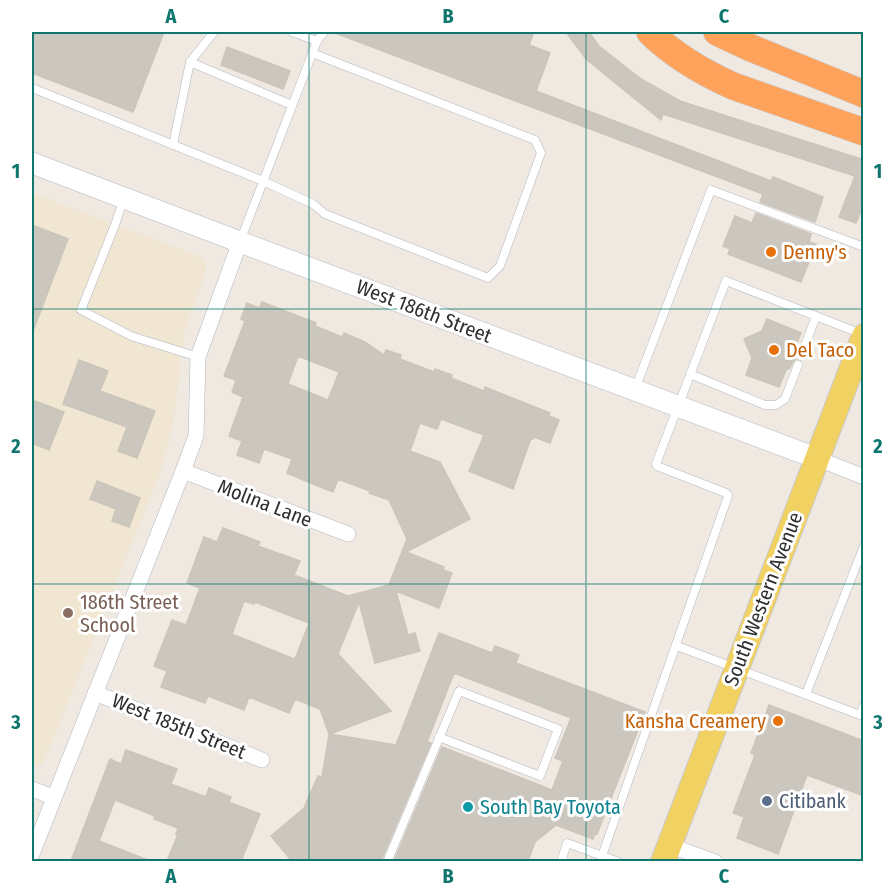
<svg xmlns="http://www.w3.org/2000/svg" width="895" height="893" viewBox="0 0 895 893" font-family="'Fira Sans Condensed',sans-serif">
  <rect width="100%" height="100%" fill="#efe9e1"/>
  <!-- education -->
  <path fill="#f0e6d1" d="M32,193L199,256L205,262L206,271L184,334L174,418L163,466L45,759L41,765L32,767Z"/>
  <!-- building -->
  <g fill="#cbc7bf" stroke="#cbc5ba" stroke-width="1.5" fill-rule="evenodd">
    <path d="M32,32H164L133,112L32,73Z"/>
    <path d="M335,32H534L529,45L550,53L536,91L771,181L773,177L823,197L815,222L760,202L763,194L335,33Z"/>
    <path d="M566,32H589L599,46L641,79L680,101L861,159L864,157V204L856,223L839,217L855,176L663,114L661,120L586,59Z"/>
    <path d="M227,47L290,71L283,89L221,65Z"/>
    <path d="M756,213L811,234L809,242L816,244L801,282L728,254L730,249L723,246L735,216L752,223Z"/>
    <path d="M32,225L68,239L33,331H32Z"/>
    <path d="M262,302L316,323L315,326L342,337L344,333L365,342L384,355L386,350L401,355L400,359L434,372L435,369L452,375L451,378L484,391L485,387L550,413L549,416L559,420L550,443L534,437L533,439L531,438L513,489L469,471L484,435L441,419L437,429L420,423L410,451L440,462L470,519L406,552L444,567L443,570L452,573L439,608L396,591L408,635L415,633L420,651L375,663L359,602L338,654L391,711L330,734L396,745L439,633L492,653L495,646L519,655L516,663L645,712L597,834L595,833L593,839L556,825L535,842L528,861H394L442,747L552,790L563,761L555,758L571,718L454,673L427,742L431,743L381,861H292L271,836L304,808L318,776L322,777L329,734L320,709L295,699L289,713L249,697L244,710L208,696L205,703L161,687L167,671L154,666L172,620L186,625L200,588L187,583L204,537L217,542L223,528L260,542L258,546L300,561L294,575L348,596L389,585L407,539L389,500L369,493L370,491L338,479L333,492L313,484L287,473L292,459L264,449L259,463L237,455L242,441L229,436L243,397L232,392L236,380L224,376L245,321L241,319L247,303L259,308ZM298,356L339,372L328,400L288,384ZM244,601L254,604L255,602L309,623L296,657H295L294,659L232,634Z"/>
    <path d="M767,319L801,333L796,345L798,348L795,354L796,359L793,362L790,368L786,370L779,387L746,375L752,358L744,339L762,331Z"/>
    <path d="M79,360L108,371L100,391L155,411L137,458L118,451L127,427L63,404Z"/>
    <path d="M32,400L64,412L49,450L32,443Z"/>
    <path d="M97,481L140,498L129,527L112,521L116,509L90,499Z"/>
    <path d="M769,705L864,741V796L807,775L778,854L737,838L744,817L733,813L755,755L751,753Z"/>
    <path d="M126,750L177,769L171,784L206,797L209,788L231,797L229,802L260,814L241,861H167L178,834H176L178,828L154,819L155,816L115,800L99,841L148,860V861H71L110,759L121,764Z"/>
  </g>
  <g fill="none" stroke-linecap="round" stroke-linejoin="round">
    <defs>
      <g id="lane">
        <path d="M317,41L324,32"/>
        <path d="M190,62L292,105"/>
        <path d="M32,88L263,181L313,204L325,214L488,278L500,266L541,153L535,140L312,53"/>
        <path d="M173,145L190,62L214,32"/>
        <path d="M123,201L115,225L81,310L131,336L198,357"/>
        <path d="M241,239L317,41L292,32"/>
        <path d="M801,356L816,316"/>
        <path d="M690,374L765,405H776L785,399L798,365"/>
        <path d="M635,389L711,190L864,247"/>
        <path d="M677,646L860,715L864,705"/>
        <path d="M806,694L864,546"/>
        <path d="M602,856L727,499L728,495L726,493L657,466L656,464L726,281L862,334"/>
        <path d="M387,862L459,691L558,729L540,776L439,737"/>
        <path d="M561,862L567,843L619,862"/>
      </g>
      <g id="street">
        <path d="M816,458L864,477"/>
        <path d="M183,471L348,534"/>
        <path d="M95,693L262,760"/>
        <path d="M32,789L53,797"/>
        <path d="M669,845L715,862"/>
        <path d="M32,854L183,471L196,436L198,357L240,242"/>
      </g>
      <path id="secondary" d="M32,163L240,242L816,458"/>
      <path id="primary" d="M663,862L864,336"/>
      <g id="highway">
        <path d="M650,32C674,56 702,72 733,86L864,132"/>
        <path d="M717,32L751,48L864,94"/>
      </g>
    </defs>
    <!-- lane casing -->
    <use href="#lane" stroke="#b4b7c1" stroke-width="9"/>
    <!-- street casing -->
    <use href="#street" stroke="#b4b7c1" stroke-width="16"/>
    <!-- secondary casing -->
    <use href="#secondary" stroke="#b4b7c1" stroke-width="22"/>
    <!-- primary casing -->
    <use href="#primary" stroke="#c9c9c9" stroke-width="26"/>
    <!-- highway casing -->
    <use href="#highway" stroke="#c9c9c9" stroke-width="28"/>
    <!-- lane -->
    <use href="#lane" stroke="#fff" stroke-width="8"/>
    <!-- street -->
    <use href="#street" stroke="#fff" stroke-width="15"/>
    <!-- secondary -->
    <use href="#secondary" stroke="#fff" stroke-width="21"/>
    <!-- primary -->
    <use href="#primary" stroke="#f2d163" stroke-width="24"/>
    <!-- highway -->
    <use href="#highway" stroke="#ffa35c" stroke-width="27"/>
  </g>
  <!-- grid -->
  <path fill="none" stroke="#0f766e" stroke-width="1.5" stroke-opacity="0.55" d="M309,32V862M586,32V862M32,309H864M32,584H864"/>
  <!-- markers -->
  <g fill="#e8710a" stroke="#fff" stroke-width="2">
    <circle cx="771" cy="252" r="6"/>
    <circle cx="774" cy="350" r="6"/>
    <circle cx="778" cy="721" r="6"/>
  </g>
  <circle fill="#8d6e63" stroke="#fff" stroke-width="2" cx="68" cy="613" r="6"/>
  <circle fill="#5c6f8a" stroke="#fff" stroke-width="2" cx="767" cy="801" r="6"/>
  <circle fill="#0f9aa8" stroke="#fff" stroke-width="2" cx="468" cy="807" r="6"/>
  <g text-anchor="middle" stroke-width="6" stroke-linejoin="round" paint-order="stroke">
    <!-- food labels -->
    <g font-size="20" fill="#c56008" stroke="#fff" text-anchor="start">
      <text x="783" y="259">Denny's</text>
      <text x="786" y="357">Del Taco</text>
      <text x="766" y="728" text-anchor="end">Kansha Creamery</text>
    </g>
    <!-- street labels -->
    <g font-size="20" fill="#2e2e2e" stroke="#fff">
      <text transform="translate(424 311) rotate(21)" y="7">West 186th Street</text>
      <text transform="translate(265 503) rotate(21)" y="7">Molina Lane</text>
      <text transform="translate(763 599) rotate(-69)" y="7">South Western Avenue</text>
      <text transform="translate(179 726) rotate(22)" y="7">West 185th Street</text>
    </g>
    <!-- education labels -->
    <g font-size="20" fill="#785e54" stroke="#fff" text-anchor="start">
      <text x="80" y="609">186th Street<tspan x="80" dy="23">School</tspan></text>
    </g>
    <!-- service labels -->
    <g font-size="20" fill="#4e5e75" stroke="#fff" text-anchor="start">
      <text x="779" y="808">Citibank</text>
    </g>
    <!-- culture labels -->
    <g font-size="20" fill="#0d838f" stroke="#fff" text-anchor="start">
      <text x="480" y="814">South Bay Toyota</text>
    </g>
  </g>
  <!-- border -->
  <rect width="895" height="893" fill="none" stroke="#ffffff" stroke-width="66"/>
  <rect x="33" y="33" width="829" height="827" fill="none" stroke="#0f766e" stroke-width="2"/>
  <g font-size="20" text-anchor="middle" font-weight="bold" fill="#0f766e">
    <text x="171" y="23">A</text>
    <text x="448" y="23">B</text>
    <text x="724" y="23">C</text>
    <text x="16" y="178">1</text>
    <text x="878" y="178">1</text>
    <text x="16" y="453">2</text>
    <text x="878" y="453">2</text>
    <text x="16" y="729">3</text>
    <text x="878" y="729">3</text>
    <text x="171" y="883">A</text>
    <text x="448" y="883">B</text>
    <text x="724" y="883">C</text>
  </g>
</svg>
